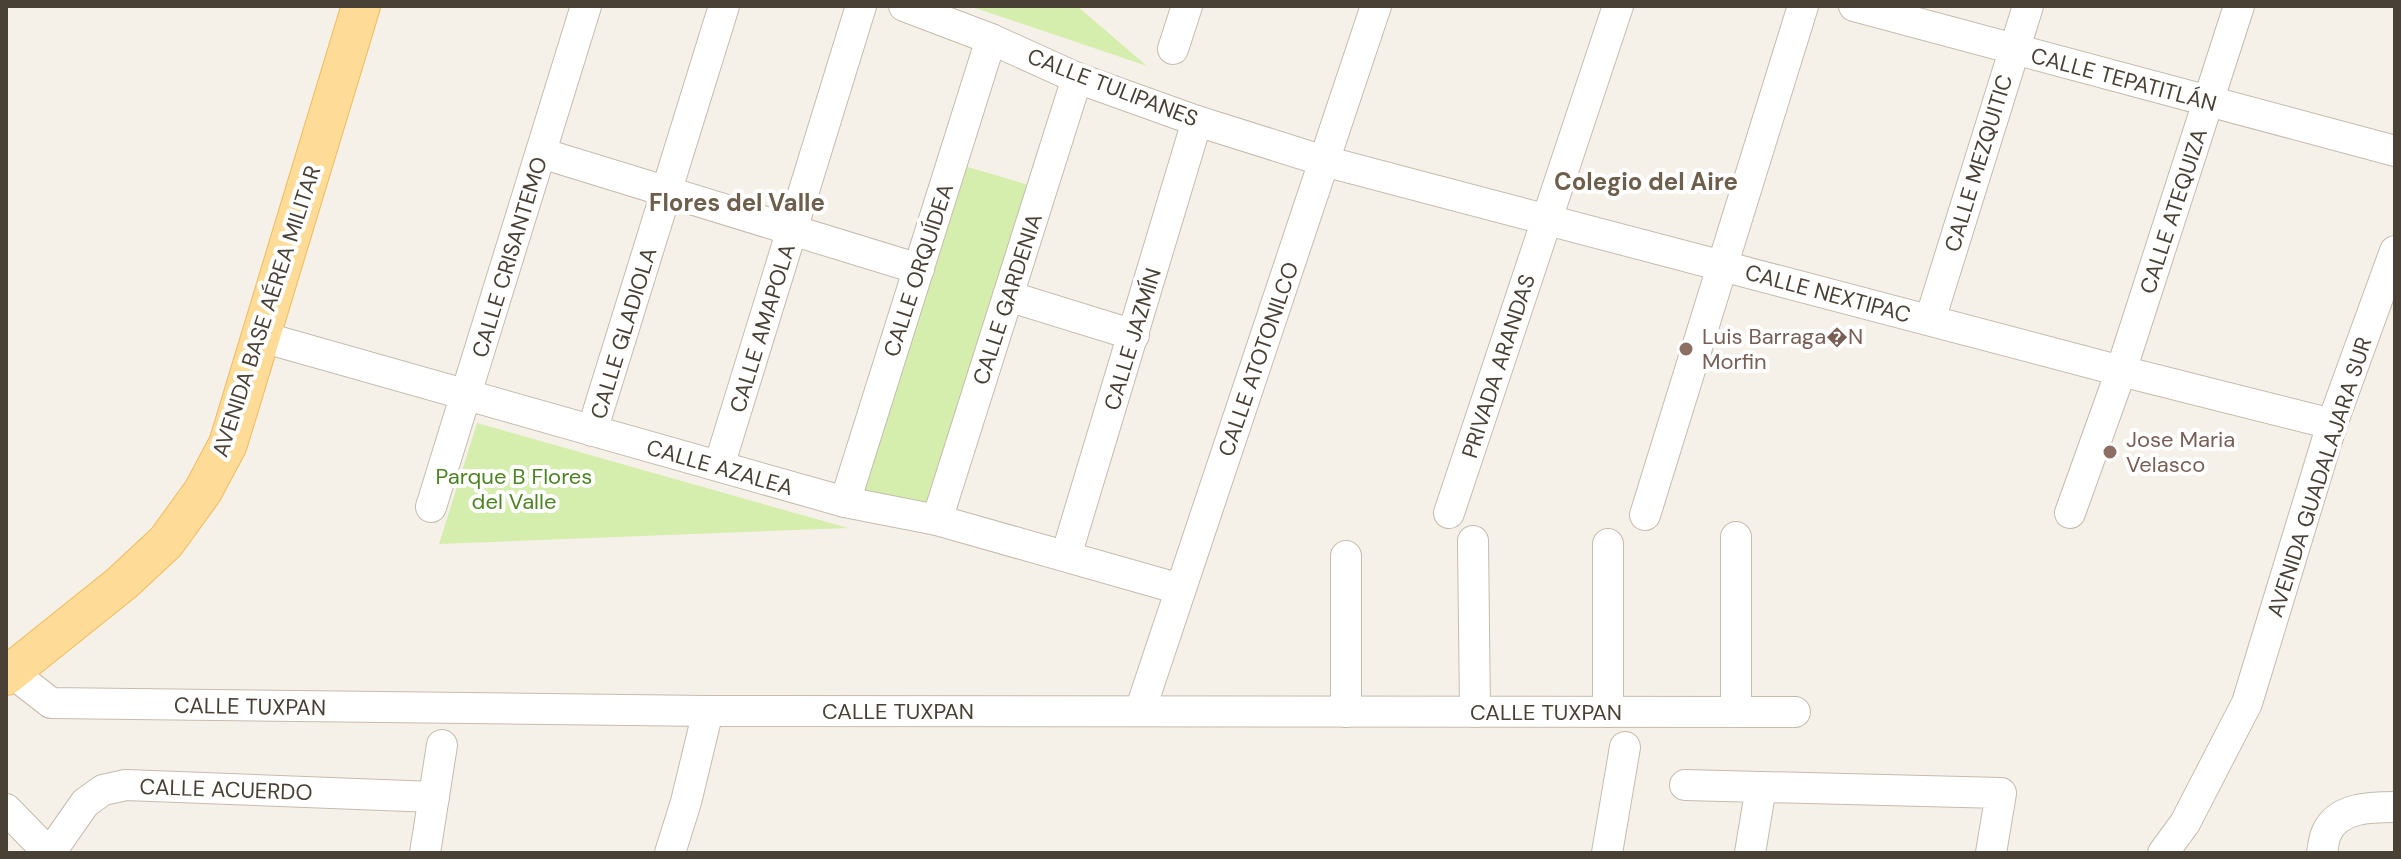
<svg xmlns="http://www.w3.org/2000/svg" width="2401" height="859" viewBox="0 0 2401 859" font-family="'DM Sans',sans-serif">
  <rect width="100%" height="100%" fill="#f6f1e8"/>
  <!-- green -->
  <g fill="#d5eead">
    <path d="M969,6H1077L1147,66Z"/>
    <path d="M961,165L1032,186L931,511L862,490Z"/>
    <path d="M477,423L848,528L439,544Z"/>
  </g>
  <g fill="none" stroke-linecap="round" stroke-linejoin="round">
    <defs>
      <g id="minor">
        <path d="M904,6L991,39L1077,78L1197,121L1324,161L2121,371L2332,424"/>
        <path d="M1854,6L2395,151"/>
        <path d="M1173,49L1187,6"/>
        <path d="M541,153L919,269"/>
        <path d="M1008,296L1134,335"/>
        <path d="M1930,320L2028,6"/>
        <path d="M262,337L845,502L937,520L1180,589"/>
        <path d="M592,431L724,6"/>
        <path d="M719,466L861,6"/>
        <path d="M845,502L991,39"/>
        <path d="M431,507L586,6"/>
        <path d="M1449,513L1618,6"/>
        <path d="M2070,513L2121,371L2239,6"/>
        <path d="M1645,515L1803,6"/>
        <path d="M937,520L1077,78"/>
        <path d="M1736,537V712"/>
        <path d="M1473,541L1475,712"/>
        <path d="M1066,556L1197,121"/>
        <path d="M11,672L51,703L708,711L1795,712"/>
        <path d="M1140,711L1376,6"/>
        <path d="M1346,712V556"/>
        <path d="M1608,712V544"/>
        <path d="M1685,785L2001,793L1991,853"/>
        <path d="M6,809L49,853"/>
        <path d="M50,853L85,803L103,790L126,785L434,797"/>
        <path d="M425,853L442,745"/>
        <path d="M670,853L686,802L708,711"/>
        <path d="M1607,853L1625,747"/>
        <path d="M1750,853L1761,787"/>
        <path d="M2163,853L2185,823L2247,703L2332,424L2395,251"/>
        <path d="M2322,853C2323,847 2324,839 2326,834C2337,807 2371,807 2395,807"/>
      </g>
      <path id="major" d="M6,676L122,583L166,542L203,491L228,444L361,6"/>
    </defs>
    <!-- minor casing -->
    <use href="#minor" stroke="#c6bbad" stroke-width="32"/>
    <!-- major casing -->
    <use href="#major" stroke="#f1bb5b" stroke-width="40"/>
    <!-- minor -->
    <use href="#minor" stroke="#fff" stroke-width="30"/>
    <!-- major -->
    <use href="#major" stroke="#ffdb98" stroke-width="38"/>
  </g>
  <!-- markers -->
  <g fill="#8d6e63" stroke="#fff" stroke-width="3">
    <circle cx="1686" cy="349" r="8"/>
    <circle cx="2110" cy="452" r="8"/>
  </g>
  <g text-anchor="middle" stroke-width="8" stroke-linejoin="round" paint-order="stroke">
    <!-- street labels -->
    <g font-size="22" fill="#4a4136" stroke="#fff">
      <text transform="translate(2124 79) rotate(15)" y="8">CALLE TEPATITLÁN</text>
      <text transform="translate(1113 87) rotate(21)" y="8">CALLE TULIPANES</text>
      <text transform="translate(1978 163) rotate(-73)" y="8">CALLE MEZQUITIC</text>
      <text transform="translate(2173 211) rotate(-72)" y="8">CALLE ATEQUIZA</text>
      <text transform="translate(509 257) rotate(-73)" y="8">CALLE CRISANTEMO</text>
      <text transform="translate(918 270) rotate(-72)" y="8">CALLE ORQUÍDEA</text>
      <text transform="translate(1828 293) rotate(15)" y="8">CALLE NEXTIPAC</text>
      <text transform="translate(1007 299) rotate(-72)" y="8">CALLE GARDENIA</text>
      <text transform="translate(266 311) rotate(-72)" y="8">AVENIDA BASE AÉREA MILITAR</text>
      <text transform="translate(762 328) rotate(-73)" y="8">CALLE AMAPOLA</text>
      <text transform="translate(623 333) rotate(-73)" y="8">CALLE GLADIOLA</text>
      <text transform="translate(1132 339) rotate(-73)" y="8">CALLE JAZMÍN</text>
      <text transform="translate(1258 359) rotate(-71)" y="8">CALLE ATOTONILCO</text>
      <text transform="translate(1498 366) rotate(-72)" y="8">PRIVADA ARANDAS</text>
      <text transform="translate(720 467) rotate(16)" y="8">CALLE AZALEA</text>
      <text transform="translate(2319 477) rotate(-72)" y="8">AVENIDA GUADALAJARA SUR</text>
      <text transform="translate(250 706) rotate(1)" y="8">CALLE TUXPAN</text>
      <text x="898" y="719">CALLE TUXPAN</text>
      <text x="1546" y="720">CALLE TUXPAN</text>
      <text transform="translate(226 789) rotate(2)" y="8">CALLE ACUERDO</text>
    </g>
    <!-- education labels -->
    <g font-size="22" fill="#785e54" stroke="#fff" text-anchor="start">
      <text x="1702" y="344">Luis Barraga�N<tspan x="1702" dy="25">Morfin</tspan></text>
      <text x="2126" y="447">Jose Maria<tspan x="2126" dy="25">Velasco</tspan></text>
    </g>
    <!-- park labels -->
    <g font-size="22" fill="#4d8422" stroke="#fff">
      <text x="514" y="484">Parque B Flores<tspan x="514" dy="25">del Valle</tspan></text>
    </g>
    <!-- neighbourhood labels -->
    <g font-size="24" font-weight="bold" fill="#6e5e4c" stroke="#fff">
      <text x="1646" y="190">Colegio del Aire</text>
      <text x="737" y="211">Flores del Valle</text>
    </g>
  </g>
  <!-- border -->
  <rect width="2401" height="859" fill="none" stroke="#4a4136" stroke-width="16"/>
</svg>
